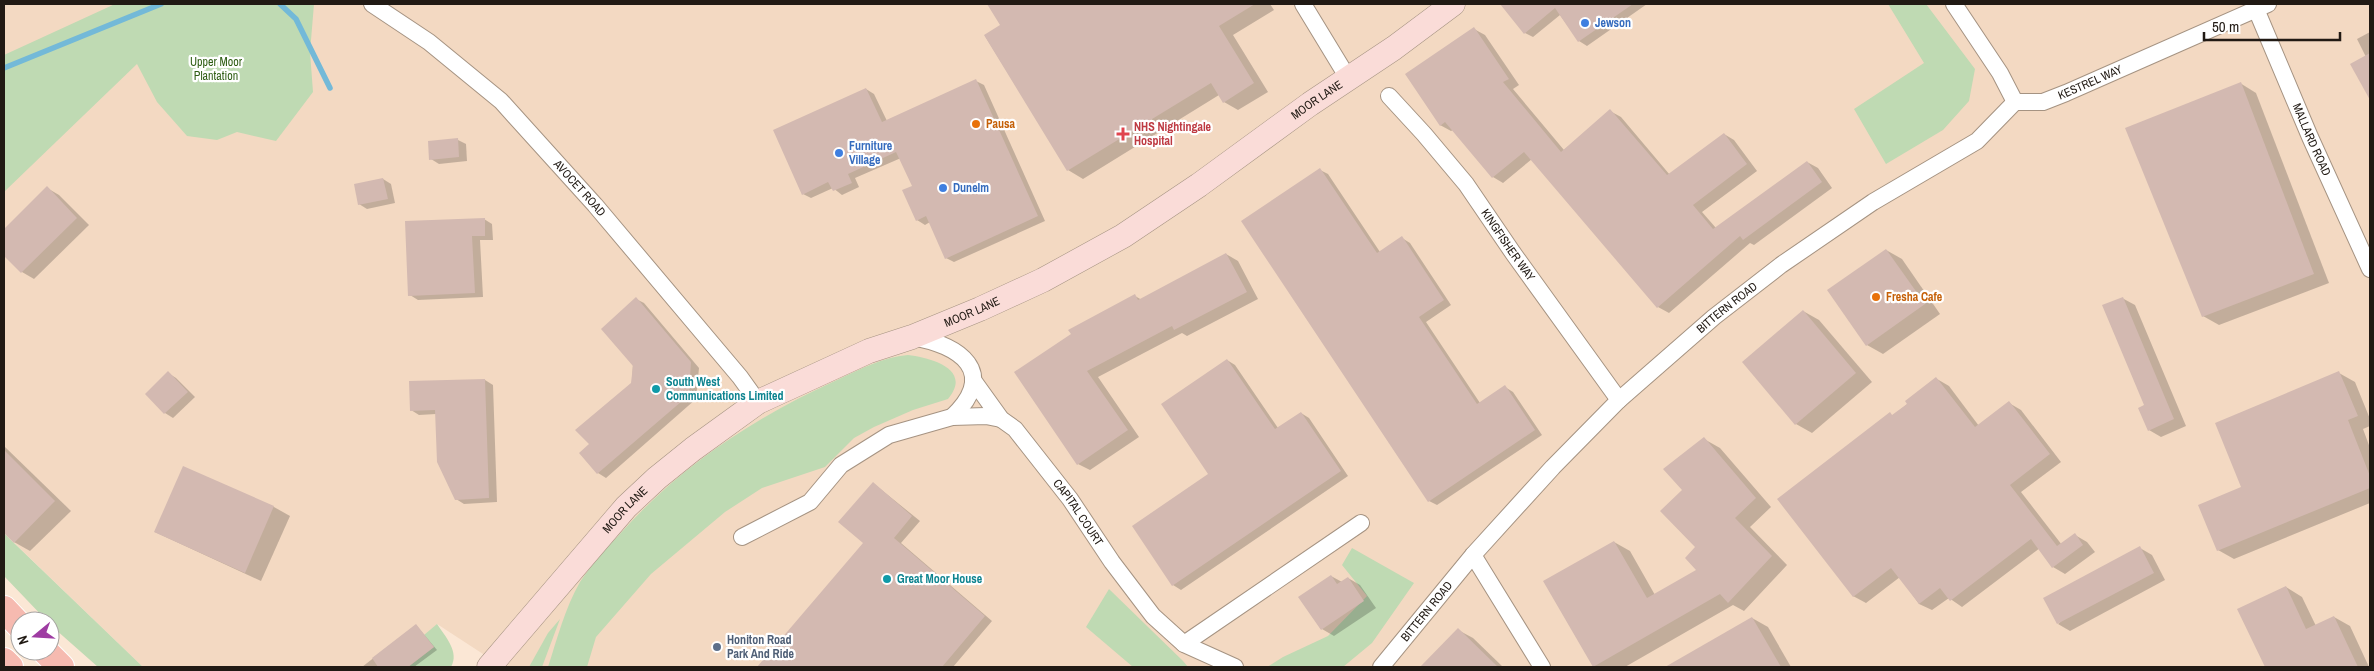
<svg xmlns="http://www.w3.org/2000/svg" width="2374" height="671" viewBox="0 0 2374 671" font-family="'Archivo Narrow',sans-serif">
  <rect width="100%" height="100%" fill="#fbe7d5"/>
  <!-- built -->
  <path fill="#f3d9c2" d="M4,4H2370V667H503L437,624L434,647L408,667H143L4,533Z"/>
  <!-- green -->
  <g fill="#bfdab3">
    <path d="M115,4H314L310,52L313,92L276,141L237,132L217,140L187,136L157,102L137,64L4,192V55Z"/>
    <path d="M1888,4H1926L1975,69L1969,101L1943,130L1886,164L1854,109L1924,63Z"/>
    <path d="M908,355C931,358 973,369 948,399L913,410L874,427L854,438L825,467L762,488L725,512L651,574L596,637L587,667H548C557,639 565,608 580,582C591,565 606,549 619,535C679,467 755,417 837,380C861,369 882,357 908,355Z"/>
    <path d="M4,533L14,543L143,667H98L55,629L50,621H47L4,576Z"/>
    <path d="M1352,548L1414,583L1372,643L1343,667H1267L1283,657L1328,636L1367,596L1342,565Z"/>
    <path d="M1109,589L1183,661L1188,667H1133L1086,627Z"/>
    <path d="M560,619L542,667H529L548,633Z"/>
    <path d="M437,624C445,636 460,652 451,667H408L434,647L424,635Z"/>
  </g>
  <!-- shadow -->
  <g fill="#0003">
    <path d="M988,4H1270L1274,10L1233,35L1268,92L1238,110L1224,102L1219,95L1083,179L1068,170L985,36L1002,25Z"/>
    <path d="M1501,4H1647L1587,46L1579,41L1560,15L1533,37L1525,33Z"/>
    <path d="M1474,29L1485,35L1519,85L1513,89L1564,150L1610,111L1621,117L1670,175L1724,134L1734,140L1757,171L1702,212L1716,228L1807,162L1818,168L1832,188L1754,245L1750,243L1669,313L1658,307L1532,159L1503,183L1493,177L1453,130L1451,131L1440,125Z"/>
    <path d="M2370,32V98L2352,65L2366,57L2357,39Z"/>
    <path d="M976,81L984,85L1045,221L954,262L946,258L930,222L925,225L917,220L914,186L901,158L855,178L859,187L842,195L833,188L811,198L803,194L866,89L874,94L887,121Z"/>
    <path d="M2240,83L2256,93L2329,283L2219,325L2203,316Z"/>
    <path d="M458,140L466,144L467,161L439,164L431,159Z"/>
    <path d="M1320,170L1328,174L1380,252L1402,238L1410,243L1451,305L1426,322L1480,403L1505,387L1513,392L1542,435L1437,505L1429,501Z"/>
    <path d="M383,179L391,184L395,203L367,209L359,204Z"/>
    <path d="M47,188L59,195L89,225L34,279L22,272L4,254V231Z"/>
    <path d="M484,219L492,224L493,240H480L483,297L418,300L410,295Z"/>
    <path d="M1886,250L1902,259L1940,314L1883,354L1867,345Z"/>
    <path d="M1226,254L1238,261L1258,299L1187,336L1182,333L1098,377L1139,437L1090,470L1078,464L1016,373L1135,296L1142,300Z"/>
    <path d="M2122,298L2135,305L2186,426L2161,437L2149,430L2146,406Z"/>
    <path d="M636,299L644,303L699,368L696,399L606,478L598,473L581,453L591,445L632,383Z"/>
    <path d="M1803,311L1819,320L1872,382L1812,433L1796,424Z"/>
    <path d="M1227,360L1235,365L1278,428L1301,413L1309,418L1348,476L1181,590L1173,585L1210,474Z"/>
    <path d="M168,373L176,378L195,397L173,418L165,413L147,394Z"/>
    <path d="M2339,373L2355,382L2370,419V426L2363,429L2370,448V503L2234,559L2218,550L2243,487Z"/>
    <path d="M1937,379L1949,386L1979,426L2009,403L2021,410L2061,462L2021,492L2062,545L2075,535L2087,542L2095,552L2065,574L2053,567L2040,548L1962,607L1949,598L1932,610L1919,604L1900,577L1866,603L1853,596L1890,414L1893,416Z"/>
    <path d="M485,380L493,385L497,502L464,504L456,499L436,414L419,415L411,410Z"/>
    <path d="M1704,439L1720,448L1771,507L1750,527L1787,565L1744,611L1733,605L1625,667H1595L1545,582L1614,542L1630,551L1655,595L1698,570L1697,547L1684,490Z"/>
    <path d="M4,446L71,511L30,551L14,542L4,531Z"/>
    <path d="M183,468L274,507L290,516L261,581L155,532Z"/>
    <path d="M873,483L920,521L901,543L992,621L953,667H758L865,543Z"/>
    <path d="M2140,548L2152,555L2165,580L2070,631L2058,624Z"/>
    <path d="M1331,576L1342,582L1348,578L1360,585L1376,608L1334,636L1322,629L1300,597Z"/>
    <path d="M2286,587L2302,597L2316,626L2334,617L2350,626L2369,667H2266L2239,609Z"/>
    <path d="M1752,618L1768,627L1791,667H1667Z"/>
    <path d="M416,625L437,650L414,667H362Z"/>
    <path d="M1458,630L1473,638L1503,667H1423Z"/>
  </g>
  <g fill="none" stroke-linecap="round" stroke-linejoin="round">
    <!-- stream -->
    <g stroke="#73b9d8" stroke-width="5.5">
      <path d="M280,4L296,19L330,88"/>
      <path d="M4,68L161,4"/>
    </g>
  </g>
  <!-- building -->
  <g fill="#d3b9b1">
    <path d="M987,4H1255L1219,26L1254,83L1223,103L1211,83L1067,171L984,35L1000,25Z"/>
    <path d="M1500,4H1633L1578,42L1555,8L1524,34Z"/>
    <path d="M1474,27L1509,79L1503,82L1561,152L1610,109L1667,175L1724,133L1747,164L1693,205L1713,229L1807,161L1822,182L1743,240L1740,236L1657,308L1524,152L1492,178L1445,122L1440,126L1405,74Z"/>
    <path d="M2370,53V100L2350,64Z"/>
    <path d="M976,79L1038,216L945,259L926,216L916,221L902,190L912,186L896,152L848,174L852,183L833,191L828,182L802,195L773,130L866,88L882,122Z"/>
    <path d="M2241,82L2314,274L2202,317L2125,128Z"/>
    <path d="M458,138L459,157L429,160L428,141Z"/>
    <path d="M1320,168L1377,253L1402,236L1444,300L1419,317L1477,404L1505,385L1535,430L1428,502L1241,221Z"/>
    <path d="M383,178L388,199L358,205L354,184Z"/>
    <path d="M47,186L77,218L21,273L4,256V229Z"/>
    <path d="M485,218V236H472L475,293L408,296L405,221Z"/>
    <path d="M1886,249L1925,304L1866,346L1827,290Z"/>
    <path d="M1226,253L1247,292L1174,330L1172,326L1087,371L1128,430L1077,465L1014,372L1071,334L1068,330L1135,294L1138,300Z"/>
    <path d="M636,297L691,362L689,395L597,474L579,453L589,444L575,430L631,383L633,366L601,329Z"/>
    <path d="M2123,297L2174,419L2148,431L2138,408L2144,405L2102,305Z"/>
    <path d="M1803,310L1856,373L1795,425L1742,362Z"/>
    <path d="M1227,359L1275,429L1301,412L1341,471L1172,586L1132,526L1208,474L1161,404Z"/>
    <path d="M168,371L188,392L164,414L145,394Z"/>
    <path d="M2339,371L2358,416L2348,420L2370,476V488L2217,551L2198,505L2241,487L2215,423Z"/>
    <path d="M1936,377L1975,427L2009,401L2050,454L2010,485L2057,546L2075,533L2083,545L2052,568L2031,539L1950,601L1940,588L1919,604L1891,568L1853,597L1777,499L1890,412L1892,415L1907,404L1905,401Z"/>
    <path d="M485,379L489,498L455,500L437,462L435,410L410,411L409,381Z"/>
    <path d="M1704,437L1756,498L1735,518L1772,556L1728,603L1720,594L1593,667L1543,581L1614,541L1647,598L1696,570L1685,558L1695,547L1660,511L1682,490L1663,469Z"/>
    <path d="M4,450L55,501L14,543L4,533Z"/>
    <path d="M183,466L274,506L245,573L154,532Z"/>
    <path d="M873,482L912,516L894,538L985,616L942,667H757L863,543L838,522Z"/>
    <path d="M2140,546L2154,573L2057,624L2043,598Z"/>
    <path d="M1331,575L1337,584L1348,577L1364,601L1321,630L1298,597Z"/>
    <path d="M2286,586L2306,629L2334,616L2358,667H2265L2237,609Z"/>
    <path d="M1752,617L1781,667H1665Z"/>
    <path d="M416,624L434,647L408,667H378L372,658Z"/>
    <path d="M1458,628L1498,667H1420Z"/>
  </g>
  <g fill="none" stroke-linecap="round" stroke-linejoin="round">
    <defs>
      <g id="street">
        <path id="s1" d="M372,4L429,42L501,101L595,205L740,377L758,402"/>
        <path d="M1303,4L1348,78"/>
        <path d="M1954,4L2000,73L2015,102"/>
        <path id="s2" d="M2256,9L2310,137L2370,269"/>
        <path id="s3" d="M1389,96L1424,134L1466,184L1513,253L1619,400"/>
        <path id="s4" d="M2015,102H2043L2066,93L2268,4"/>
        <path d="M912,337C960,345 999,372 952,417"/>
        <path id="s5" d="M973,380L1001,419L1015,429L1070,499L1112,562L1153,616L1184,644L1235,667"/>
        <path d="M742,537L810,502L841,465L889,435L952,417L986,416L1001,419"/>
        <path d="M1473,555L1542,667"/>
        <path d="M1184,644L1361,523"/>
        <path id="s6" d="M1381,667L1473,555L1553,467L1619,400L1714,317L1781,265L1873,202L1977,141L2015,102"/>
      </g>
      <g id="secondary">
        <path id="s7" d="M489,667L626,507L657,478L693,449L758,402L869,351L912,337L980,309L1043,280L1123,236L1199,185L1310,104L1394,48L1453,4"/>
      </g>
      <g id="primary">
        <path d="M4,609L20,626"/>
        <path d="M45,651L61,667"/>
        <path d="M4,661L10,667"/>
      </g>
    </defs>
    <!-- street casing -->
    <use href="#street" stroke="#a59382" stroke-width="18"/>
    <!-- secondary casing -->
    <use href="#secondary" stroke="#a59382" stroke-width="25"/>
    <!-- primary casing -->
    <use href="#primary" stroke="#fff" stroke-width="28"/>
    <!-- street -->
    <use href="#street" stroke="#fff" stroke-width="16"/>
    <!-- secondary -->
    <use href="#secondary" stroke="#fadcd8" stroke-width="24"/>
    <!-- primary -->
    <use href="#primary" stroke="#f6bab0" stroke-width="26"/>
  </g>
  <!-- markers -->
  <g fill="#3f7fe0" stroke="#fff" stroke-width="2">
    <circle cx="1585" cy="23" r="5"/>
    <circle cx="839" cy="153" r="5"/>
    <circle cx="943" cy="188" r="5"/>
  </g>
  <g fill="#e8710a" stroke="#fff" stroke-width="2">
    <circle cx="976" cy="124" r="5"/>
    <circle cx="1876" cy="297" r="5"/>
  </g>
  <path fill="#e0444e" stroke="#fff" stroke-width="2" d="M1120.5 126.5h5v5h5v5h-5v5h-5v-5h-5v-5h5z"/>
  <g fill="#0f9aa8" stroke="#fff" stroke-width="2">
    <circle cx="656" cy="389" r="5"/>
    <circle cx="887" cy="579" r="5"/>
  </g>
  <circle fill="#5c6f8a" stroke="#fff" stroke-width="2" cx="717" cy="647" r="5"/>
  <g text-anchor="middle" stroke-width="4.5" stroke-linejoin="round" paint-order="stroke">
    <!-- shop labels -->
    <g font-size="12" font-weight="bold" fill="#366cbe" stroke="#fff" text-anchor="start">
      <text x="1595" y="27">Jewson</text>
      <text x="849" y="150">Furniture<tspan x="849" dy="14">Village</tspan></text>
      <text x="953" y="192">Dunelm</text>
    </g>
    <!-- park labels -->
    <g font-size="12" fill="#2f5d14" stroke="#fff">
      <text x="216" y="66">Upper Moor<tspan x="216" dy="14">Plantation</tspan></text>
    </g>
    <!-- street labels -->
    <g font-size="12" fill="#211a14" stroke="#fff">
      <text dy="4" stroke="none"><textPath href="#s4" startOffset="79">KESTREL WAY</textPath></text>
      <text dy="4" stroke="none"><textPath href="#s7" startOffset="1018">MOOR LANE</textPath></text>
      <text dy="4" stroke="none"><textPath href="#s2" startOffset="142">MALLARD ROAD</textPath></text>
      <text dy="4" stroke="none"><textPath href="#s1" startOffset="279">AVOCET ROAD</textPath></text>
      <text dy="4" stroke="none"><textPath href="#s3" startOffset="191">KINGFISHER WAY</textPath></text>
      <text dy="4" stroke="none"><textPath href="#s6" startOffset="500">BITTERN ROAD</textPath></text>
      <text dy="4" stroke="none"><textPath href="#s7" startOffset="612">MOOR LANE</textPath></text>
      <text dy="4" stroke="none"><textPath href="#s7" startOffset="208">MOOR LANE</textPath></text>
      <text dy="4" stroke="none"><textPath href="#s5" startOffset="170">CAPITAL COURT</textPath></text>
      <text dy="4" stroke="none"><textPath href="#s6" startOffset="72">BITTERN ROAD</textPath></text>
    </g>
    <!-- food labels -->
    <g font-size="12" font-weight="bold" fill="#c56008" stroke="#fff" text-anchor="start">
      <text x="986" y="128">Pausa</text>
      <text x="1886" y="301">Fresha Cafe</text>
    </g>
    <!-- health labels -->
    <g font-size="12" font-weight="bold" fill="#be3a42" stroke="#fff" text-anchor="start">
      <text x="1134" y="131">NHS Nightingale<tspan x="1134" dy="14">Hospital</tspan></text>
    </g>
    <!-- culture labels -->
    <g font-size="12" font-weight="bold" fill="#0d838f" stroke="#fff" text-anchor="start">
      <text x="666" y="386">South West<tspan x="666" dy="14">Communications Limited</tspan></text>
      <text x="897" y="583">Great Moor House</text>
    </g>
    <!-- service labels -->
    <g font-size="12" font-weight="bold" fill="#4e5e75" stroke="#fff" text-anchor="start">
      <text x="727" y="644">Honiton Road<tspan x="727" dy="14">Park And Ride</tspan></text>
    </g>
  </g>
  <!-- border -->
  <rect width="2374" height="671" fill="none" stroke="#211a14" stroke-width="10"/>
  <!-- north arrow -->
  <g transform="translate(35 636) rotate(252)"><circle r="24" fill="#ffffff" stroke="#a6a3a1"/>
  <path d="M0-4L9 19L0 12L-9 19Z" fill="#9e3ca2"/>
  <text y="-8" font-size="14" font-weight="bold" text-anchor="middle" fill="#211a14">N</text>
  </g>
  <!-- scale -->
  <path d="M2204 32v8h136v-8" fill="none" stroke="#211a14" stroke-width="2.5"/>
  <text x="2212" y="32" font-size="15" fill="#211a14" stroke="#ffffff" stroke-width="4" paint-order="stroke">50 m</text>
</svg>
